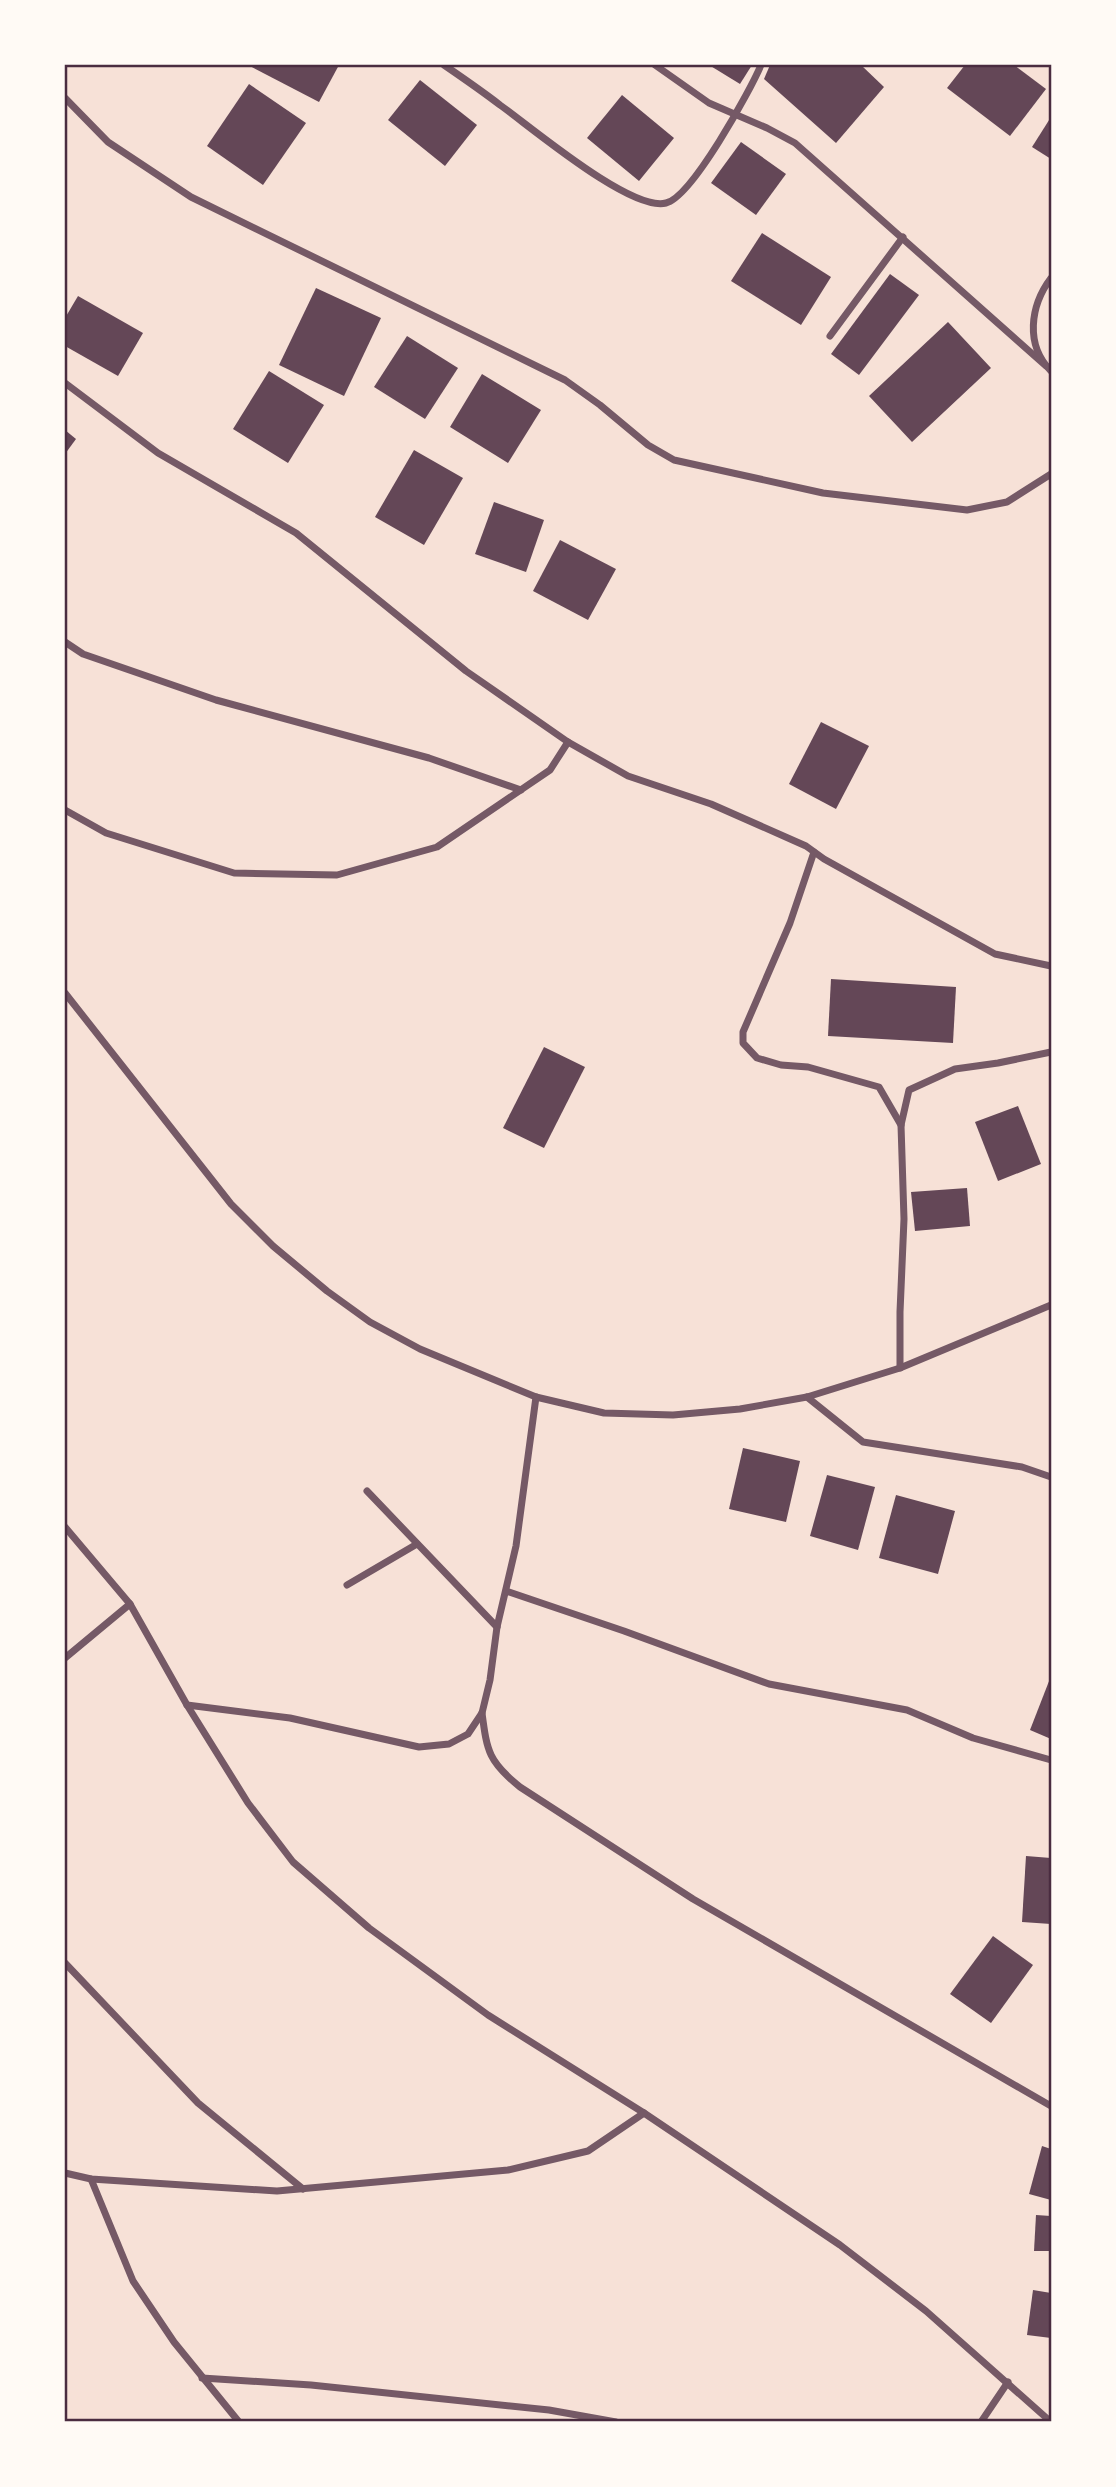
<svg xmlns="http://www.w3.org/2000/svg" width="1116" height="2487" viewBox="0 0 1116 2487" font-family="Rubik,sans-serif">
  <rect width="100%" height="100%" fill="#f7e1d7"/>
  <!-- building -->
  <g fill="#644757">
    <path d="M248,65H339L319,102Z"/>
    <path d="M709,65H752L740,84Z"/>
    <path d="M770,65H861L884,87L836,143L764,79Z"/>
    <path d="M965,65H1014L1046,89L1010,136L947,88Z"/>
    <path d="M420,80L477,125L445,166L388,120Z"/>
    <path d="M249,84L306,123L263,185L207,146Z"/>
    <path d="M622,95L674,138L639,181L587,138Z"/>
    <path d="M1051,117V159L1032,147Z"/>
    <path d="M741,142L786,174L756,215L711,183Z"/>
    <path d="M762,233L831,277L801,325L731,281Z"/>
    <path d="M890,274L919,295L859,375L831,354Z"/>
    <path d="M316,288L381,318L344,396L279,365Z"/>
    <path d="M78,296L143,333L118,376L65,346V318Z"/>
    <path d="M948,322L991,368L912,442L869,396Z"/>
    <path d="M407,336L458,368L425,419L374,387Z"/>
    <path d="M269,371L324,405L288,463L233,429Z"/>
    <path d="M482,374L541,410L508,463L450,427Z"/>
    <path d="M65,430L76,439L65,454Z"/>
    <path d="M414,450L463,478L424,545L375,517Z"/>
    <path d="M494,502L544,520L526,572L475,554Z"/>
    <path d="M560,540L616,569L588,620L533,591Z"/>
    <path d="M821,722L869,746L836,809L789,784Z"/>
    <path d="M831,979L956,987L953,1043L828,1036Z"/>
    <path d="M544,1047L585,1067L544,1148L503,1128Z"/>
    <path d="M1018,1106L1041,1164L998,1181L975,1122Z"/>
    <path d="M967,1188L970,1226L915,1231L911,1192Z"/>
    <path d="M743,1448L800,1461L786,1522L729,1509Z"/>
    <path d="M827,1475L875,1487L858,1550L810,1536Z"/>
    <path d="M896,1495L955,1511L938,1574L879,1558Z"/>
    <path d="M1051,1676V1739L1030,1730Z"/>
    <path d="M1026,1856L1051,1858V1924L1022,1922Z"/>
    <path d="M993,1936L1033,1965L991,2023L950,1994Z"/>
    <path d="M1042,2146L1051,2149V2200L1029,2194Z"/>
    <path d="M1036,2215L1051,2216V2251H1034Z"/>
    <path d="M1033,2290L1051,2293V2338L1027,2335Z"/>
  </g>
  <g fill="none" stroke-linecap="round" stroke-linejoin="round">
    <!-- minor -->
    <g stroke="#755966" stroke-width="7">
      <path d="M444,65C463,78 482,91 500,105C531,127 631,212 666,203C692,197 750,91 761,65"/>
      <path d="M655,65L709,103L767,128L795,143L1046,366"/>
      <path d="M65,98L108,142L191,197L565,380L600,405L648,445L674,460L823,493L967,510L1007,502L1051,474"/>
      <path d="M1051,278C1030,306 1025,345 1051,371"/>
      <path d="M830,336L903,237"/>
      <path d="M65,383L158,453L296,533L466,671L568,742L628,776L711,804L806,846L824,859L995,954L1051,966"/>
      <path d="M65,642L83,654L216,700L429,758L521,790"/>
      <path d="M65,810L106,833L234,873L337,875L437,847L550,770L568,742"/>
      <path d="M814,852L790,923L743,1032V1043L757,1058L781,1065L808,1067L879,1087L901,1125"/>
      <path d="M65,993L231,1204L273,1246L327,1291L370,1322L420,1349L536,1397L604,1413L673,1415L740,1409L807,1397L900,1368L1051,1305"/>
      <path d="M900,1368V1312L904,1219L901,1125L909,1090L955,1069L998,1063L1051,1052"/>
      <path d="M807,1397L863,1442L1022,1467L1051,1477"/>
      <path d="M367,1491L497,1627"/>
      <path d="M65,1527L130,1604L187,1705L248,1803L293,1862L369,1928L488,2015L644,2113L840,2245L926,2311L1051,2422"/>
      <path d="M347,1585L417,1544"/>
      <path d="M506,1591L624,1631L769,1684L907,1710L973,1738L1051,1760"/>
      <path d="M65,1658L130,1604"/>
      <path d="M187,1705L290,1718L419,1747L449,1744L468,1734L482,1713L490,1680L497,1627L516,1546L536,1397"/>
      <path d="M482,1713C487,1752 489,1762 520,1787L693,1899L1051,2106"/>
      <path d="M65,1963L198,2103L303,2189"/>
      <path d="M65,2173L91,2179L277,2191L508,2170L588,2151L644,2113"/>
      <path d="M91,2179L133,2281L174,2342L239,2422"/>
      <path d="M202,2378L311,2385L549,2410L616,2422"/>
      <path d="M981,2422L1008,2382"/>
    </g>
  </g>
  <!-- border -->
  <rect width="1116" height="2487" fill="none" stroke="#fffaf5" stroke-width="133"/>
  <rect x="66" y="66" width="984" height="2354" fill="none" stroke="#4a2c40" stroke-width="2.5"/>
</svg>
